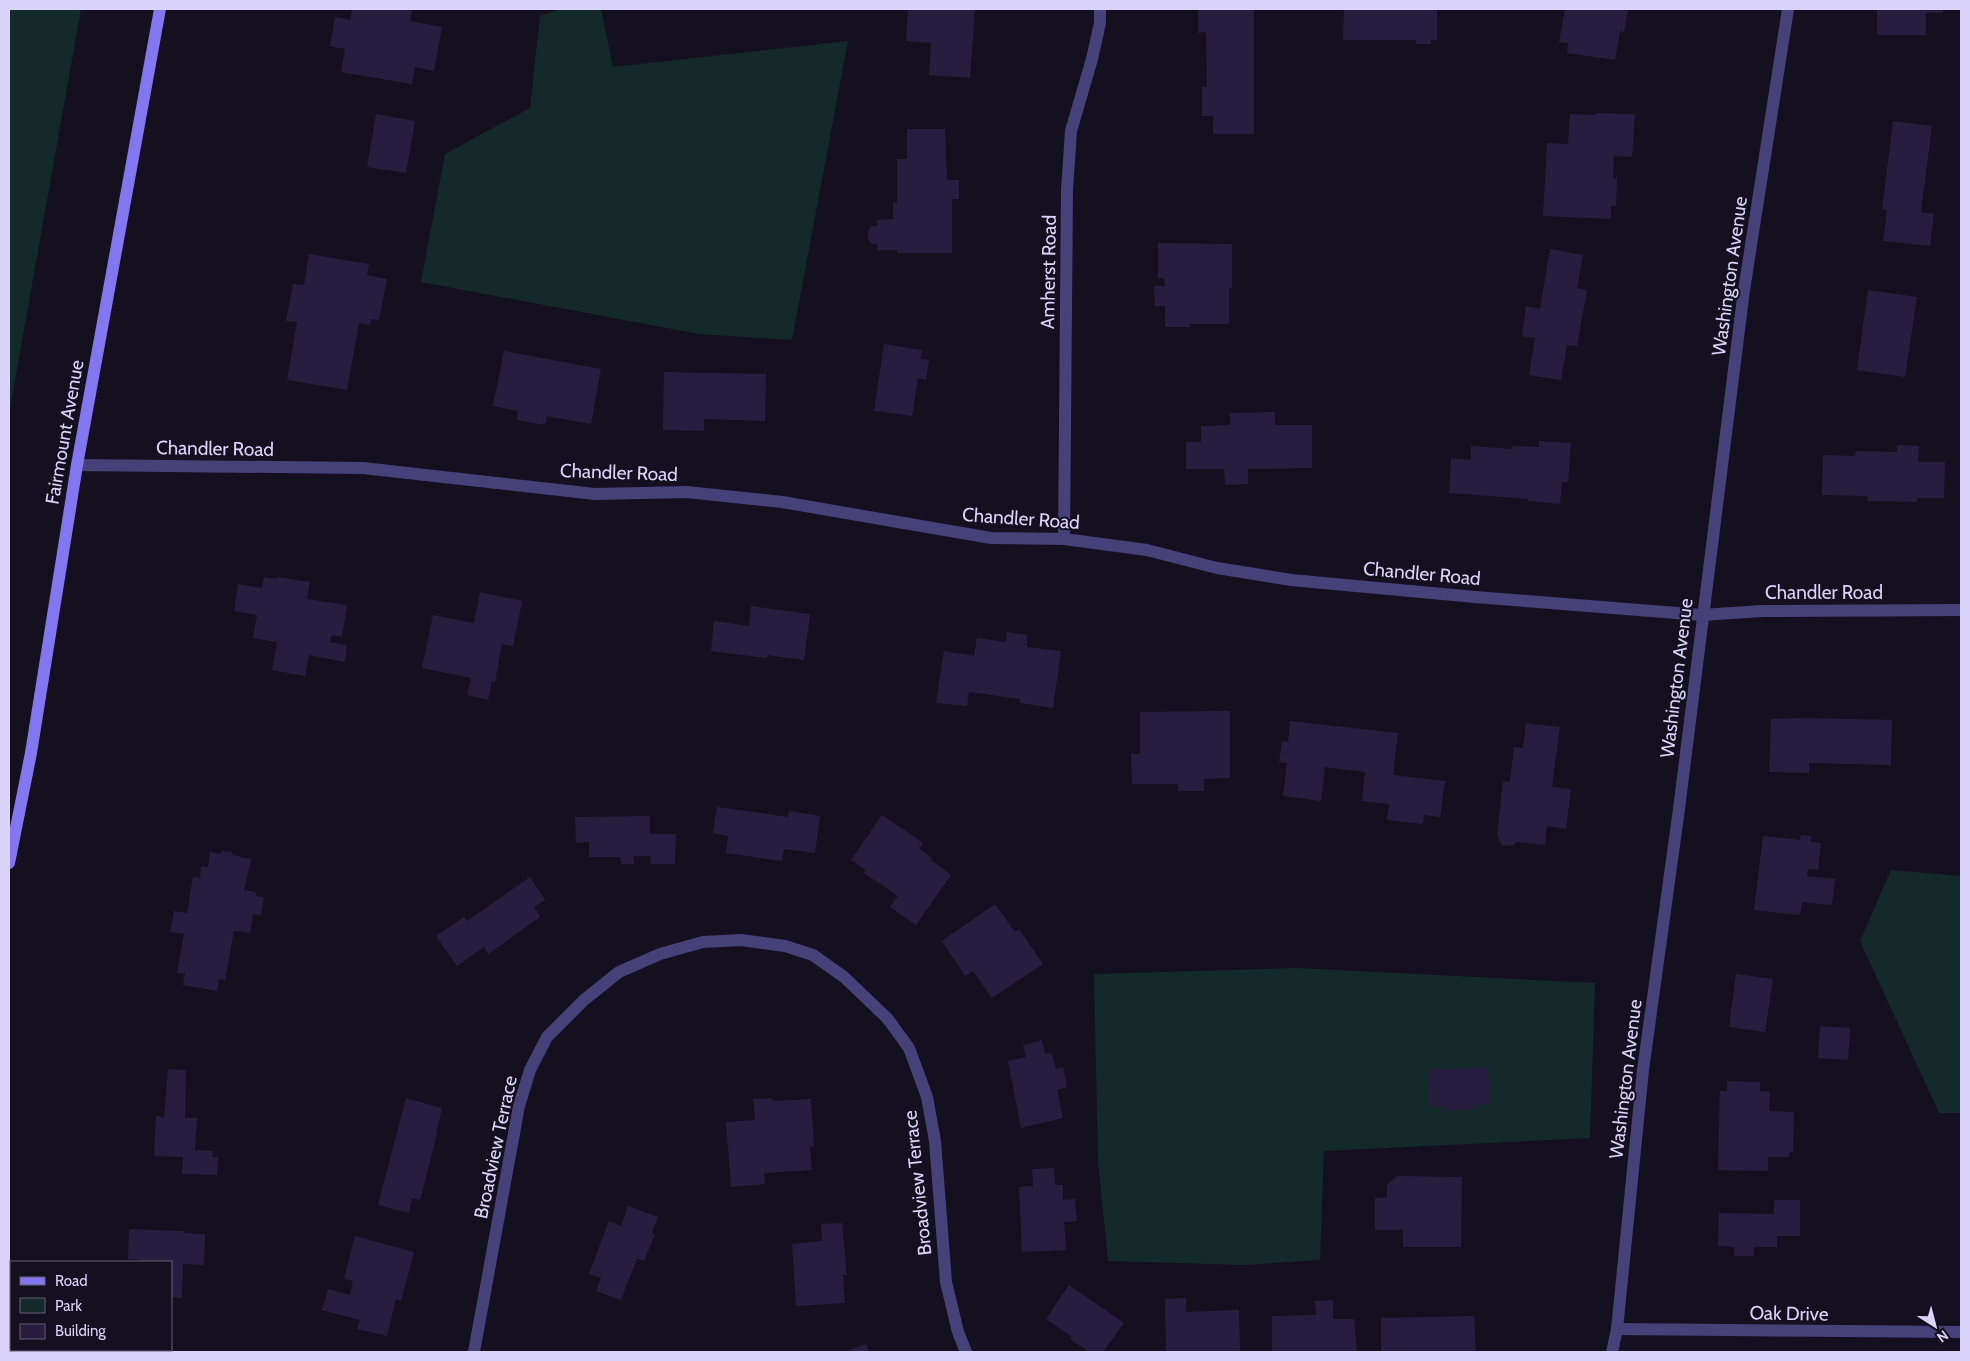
<svg xmlns="http://www.w3.org/2000/svg" width="1970" height="1361" viewBox="0 0 1970 1361" font-family="Cabin,sans-serif">
  <rect width="100%" height="100%" fill="#141020"/>
  <!-- green -->
  <g fill="#142929">
    <path d="M9,9H81L9,414Z"/>
    <path d="M561,9H601L613,67L848,41L792,340L699,334L421,282L445,154L530,108L540,16Z"/>
    <path d="M1891,870L1961,876V1113H1939L1860,941Z"/>
    <path d="M1297,968L1595,983L1590,1138L1324,1151L1320,1260L1245,1265L1108,1261L1098,1162L1094,974Z"/>
  </g>
  <!-- building -->
  <g fill="#271e3f">
    <path d="M352,9H412L410,21L442,27L434,71L415,67L412,84L341,72L345,49L330,46L335,17L350,20Z"/>
    <path d="M908,9H975L970,78L929,75L931,43L906,41Z"/>
    <path d="M1198,9H1254V134H1213V116H1202V87H1207L1206,32L1198,33Z"/>
    <path d="M1344,9H1437V40H1431V44H1416V40H1343Z"/>
    <path d="M1565,9H1628L1624,32L1620,31L1615,60L1567,53L1568,43L1559,42Z"/>
    <path d="M1877,9H1944L1943,13H1926V35H1877Z"/>
    <path d="M1596,113L1635,114L1632,157L1614,156L1613,178H1617L1616,206H1611V219L1543,216L1547,143L1568,144L1570,114L1596,115Z"/>
    <path d="M376,114L415,121L406,173L367,167Z"/>
    <path d="M1893,121L1932,126L1921,212L1934,214L1930,246L1883,241L1887,210L1882,209Z"/>
    <path d="M907,129H945L947,180H959V199H952V253H897V250H877V244H872L868,238V231L872,226H877V220L893,219V202L897,203V159H907Z"/>
    <path d="M1158,243L1232,244V288H1229V324H1190V327H1165V306H1155L1154,286H1165L1164,278H1158Z"/>
    <path d="M1550,249L1583,255L1577,288L1587,290L1577,346L1567,345L1561,380L1529,375L1535,338L1522,336L1526,306L1540,309Z"/>
    <path d="M309,254L369,264L367,275L387,279L379,320L371,319L370,325L359,323L347,390L287,380L297,322L286,321L293,284L304,285Z"/>
    <path d="M1868,290L1917,297L1905,377L1857,370Z"/>
    <path d="M884,344L922,350L920,359L929,360L926,380L918,378L912,416L874,411Z"/>
    <path d="M504,351L601,369L591,424L547,416L545,425L517,420L518,411L493,406Z"/>
    <path d="M664,372L766,374L765,421L704,419V431L663,430Z"/>
    <path d="M1275,412V425H1312V468L1248,469V484L1225,485L1224,469H1186V442H1201V426L1230,425V413Z"/>
    <path d="M1539,441L1571,443L1568,482H1562L1560,504L1528,501V499L1449,493L1451,458L1471,460V446L1512,449V446L1539,447Z"/>
    <path d="M1897,445L1919,446L1918,462H1945L1944,498H1917V502L1867,501L1868,496L1822,495L1823,455L1855,456L1856,451L1897,452Z"/>
    <path d="M264,577L277,579V577L310,582L307,599L347,605L342,637L332,635L330,642L347,645L345,662L309,655L305,676L272,670L277,642L253,638L257,615L234,611L238,584L262,588Z"/>
    <path d="M480,592L522,601L513,646L502,644L495,682H492L488,700L467,695L471,678L422,668L433,615L474,623Z"/>
    <path d="M751,606L810,614L804,660L767,655V658L711,651L714,621L749,626Z"/>
    <path d="M1007,632L1027,635V647L1061,651L1053,708L1020,703V699L969,692L967,706L936,703L944,651L974,656L977,638L1006,642Z"/>
    <path d="M1230,711V778L1204,779V791H1178V784H1132L1131,754H1140V712Z"/>
    <path d="M1807,718L1892,720L1891,765L1809,763V773L1769,772L1771,719Z"/>
    <path d="M1290,721L1398,733L1393,775L1445,781L1440,817L1424,815L1423,824L1387,820L1389,804L1362,801L1365,772L1325,767L1321,801L1283,796L1287,763L1279,762L1282,741L1288,742Z"/>
    <path d="M1526,723L1560,727L1552,787L1571,789L1566,829L1547,826L1545,845L1517,842L1512,846L1502,845L1497,835L1503,781L1510,782L1514,747L1523,748Z"/>
    <path d="M717,807L788,817L789,811L820,816L815,853L784,849L782,861L726,853L728,836L713,833Z"/>
    <path d="M882,815L923,843L919,848L932,858L931,860L951,875L916,925L890,907L898,896L864,873L866,870L851,860Z"/>
    <path d="M650,816V834H676L675,864H651L650,856H633L634,864H621L620,857H589V842L576,843L575,817Z"/>
    <path d="M1801,835L1811,836V842L1821,843L1818,870L1808,869L1807,876L1835,879L1832,905L1802,902L1800,915L1754,910L1763,836L1800,840Z"/>
    <path d="M222,851L232,852V855L251,859L244,890L256,892V896L264,897L261,915L253,914L250,933L234,931L225,980L219,979L217,991L183,985L185,974L177,973L184,934L170,932L174,911L187,913L193,877L200,878L201,866L208,867L210,852L221,854Z"/>
    <path d="M530,877L545,900L534,907L540,917L488,954L484,947L457,966L436,936L464,917L467,921Z"/>
    <path d="M995,904L1015,932L1019,929L1043,964L992,998L973,971L965,976L942,941Z"/>
    <path d="M1736,974L1773,979L1765,1032L1729,1027Z"/>
    <path d="M1820,1026L1850,1028L1848,1060L1818,1058Z"/>
    <path d="M1042,1040L1045,1053L1052,1054L1056,1069L1063,1067L1067,1087L1057,1090L1063,1118L1021,1128L1008,1061L1026,1057L1023,1045Z"/>
    <path d="M1488,1067L1490,1104L1476,1105V1109L1445,1111V1106L1429,1107L1428,1070Z"/>
    <path d="M168,1069L186,1070L185,1118H197L195,1150L213,1151L212,1157H218L217,1175L182,1174L183,1157L154,1156L156,1116L164,1117Z"/>
    <path d="M1727,1081L1760,1082V1091L1770,1092L1769,1111L1794,1112L1793,1152H1790L1789,1157H1768V1171L1718,1170L1720,1091H1727Z"/>
    <path d="M406,1098L442,1108L436,1134H437L420,1200L412,1198L409,1213L378,1205Z"/>
    <path d="M772,1098L773,1101L811,1099L814,1147L810,1146L812,1170L764,1173L765,1184L731,1187L726,1122L755,1120L753,1099Z"/>
    <path d="M1054,1168L1055,1185H1063V1200L1075,1199L1077,1221L1064,1222L1066,1250L1022,1252L1019,1187L1033,1186L1032,1169Z"/>
    <path d="M1397,1176L1462,1177L1461,1247H1403V1230H1375V1198L1387,1197V1185Z"/>
    <path d="M1774,1200H1800V1236H1777V1247H1754V1256H1734V1247L1718,1246L1719,1213L1774,1214Z"/>
    <path d="M628,1206L658,1217L652,1233L655,1234L644,1261L637,1259L621,1300L596,1291L601,1278L589,1274L609,1221L621,1226Z"/>
    <path d="M842,1223L847,1275H843L845,1303L796,1306L792,1244L822,1241L821,1224Z"/>
    <path d="M129,1229L184,1231L185,1233L205,1234L204,1265L183,1264L182,1298L171,1297V1262H140V1260L128,1259Z"/>
    <path d="M355,1236L414,1252L401,1301L396,1299L387,1336L357,1329L360,1320L322,1310L328,1289L350,1295L353,1281L344,1279Z"/>
    <path d="M1069,1285L1124,1323L1103,1352H1089L1070,1339L1072,1337L1046,1319Z"/>
    <path d="M1186,1298V1312L1239,1310L1240,1352H1166L1165,1299Z"/>
    <path d="M1333,1300V1319H1354L1357,1352H1272V1316L1316,1315L1315,1301Z"/>
    <path d="M1474,1316L1476,1352H1381V1318Z"/>
    <path d="M866,1344L869,1352H844Z"/>
  </g>
  <g fill="none" stroke-linecap="round" stroke-linejoin="round">
    <!-- minor -->
    <g stroke="#47417a" stroke-width="12">
      <path d="M77,465L363,468L595,494L687,492L782,502L991,538L1064,539L1147,550L1217,568L1291,580L1475,597L1702,615L1762,611L1961,610"/>
      <path d="M1064,539L1067,190L1071,131L1092,59L1100,23V9"/>
      <path d="M1617,1329L1961,1332"/>
      <path d="M474,1352L519,1106L530,1070L547,1037L584,1000L619,972L660,954L703,942L741,940L785,946L813,955L844,977L887,1018L909,1048L927,1097L935,1141L946,1282L958,1332L966,1352"/>
      <path d="M1612,1352L1617,1329L1643,1070L1679,809L1744,290L1788,9"/>
    </g>
    <!-- secondary -->
    <path stroke="#8277ee" stroke-width="12" d="M9,863L31,753L77,465L160,9"/>
  </g>
  <g text-anchor="middle" stroke-width="4" stroke-linejoin="round" paint-order="stroke">
    <!-- street labels -->
    <g font-size="19" fill="#dbd4fa" stroke="#141020">
      <text transform="translate(1048 272) rotate(-89)" y="7">Amherst Road</text>
      <text transform="translate(1729 276) rotate(-82)" y="7">Washington Avenue</text>
      <text transform="translate(64 432) rotate(-80)" y="7">Fairmount Avenue</text>
      <text transform="translate(215 448) rotate(1)" y="7">Chandler Road</text>
      <text transform="translate(619 472) rotate(2)" y="7">Chandler Road</text>
      <text transform="translate(1021 518) rotate(4)" y="7">Chandler Road</text>
      <text transform="translate(1422 573) rotate(5)" y="7">Chandler Road</text>
      <text x="1824" y="599">Chandler Road</text>
      <text transform="translate(1676 678) rotate(-83)" y="7">Washington Avenue</text>
      <text transform="translate(1625 1079) rotate(-83)" y="7">Washington Avenue</text>
      <text transform="translate(495 1147) rotate(-78)" y="7">Broadview Terrace</text>
      <text transform="translate(917 1183) rotate(-96)" y="7">Broadview Terrace</text>
      <text transform="translate(1789 1313) rotate(1)" y="7">Oak Drive</text>
    </g>
  </g>
  <!-- border -->
  <rect width="1970" height="1361" fill="none" stroke="#dbd4fa" stroke-width="20"/>
  <!-- legend -->
  <rect x="10" y="1261" width="162" height="90" fill="#141020" stroke="#645e77"/>
  <rect x="20" y="1277" width="25" height="8" fill="#8277ee" stroke="#645e77"/>
  <text x="55" y="1286" font-size="15" fill="#dbd4fa">Road</text>
  <rect x="20" y="1298" width="25" height="15" fill="#142929" stroke="#645e77"/>
  <text x="55" y="1311" font-size="15" fill="#dbd4fa">Park</text>
  <rect x="20" y="1324" width="25" height="15" fill="#271e3f" stroke="#645e77"/>
  <text x="55" y="1336" font-size="15" fill="#dbd4fa">Building</text>
  <!-- north arrow -->
  <g transform="translate(1935 1326) rotate(144)" stroke="#141020" stroke-width="4" paint-order="stroke">
  <path d="M0-4L9 19L0 12L-9 19Z" fill="#dbd4fa"/>
  <text y="-8" font-size="14" font-weight="bold" text-anchor="middle" fill="#dbd4fa">N</text>
  </g>
</svg>
